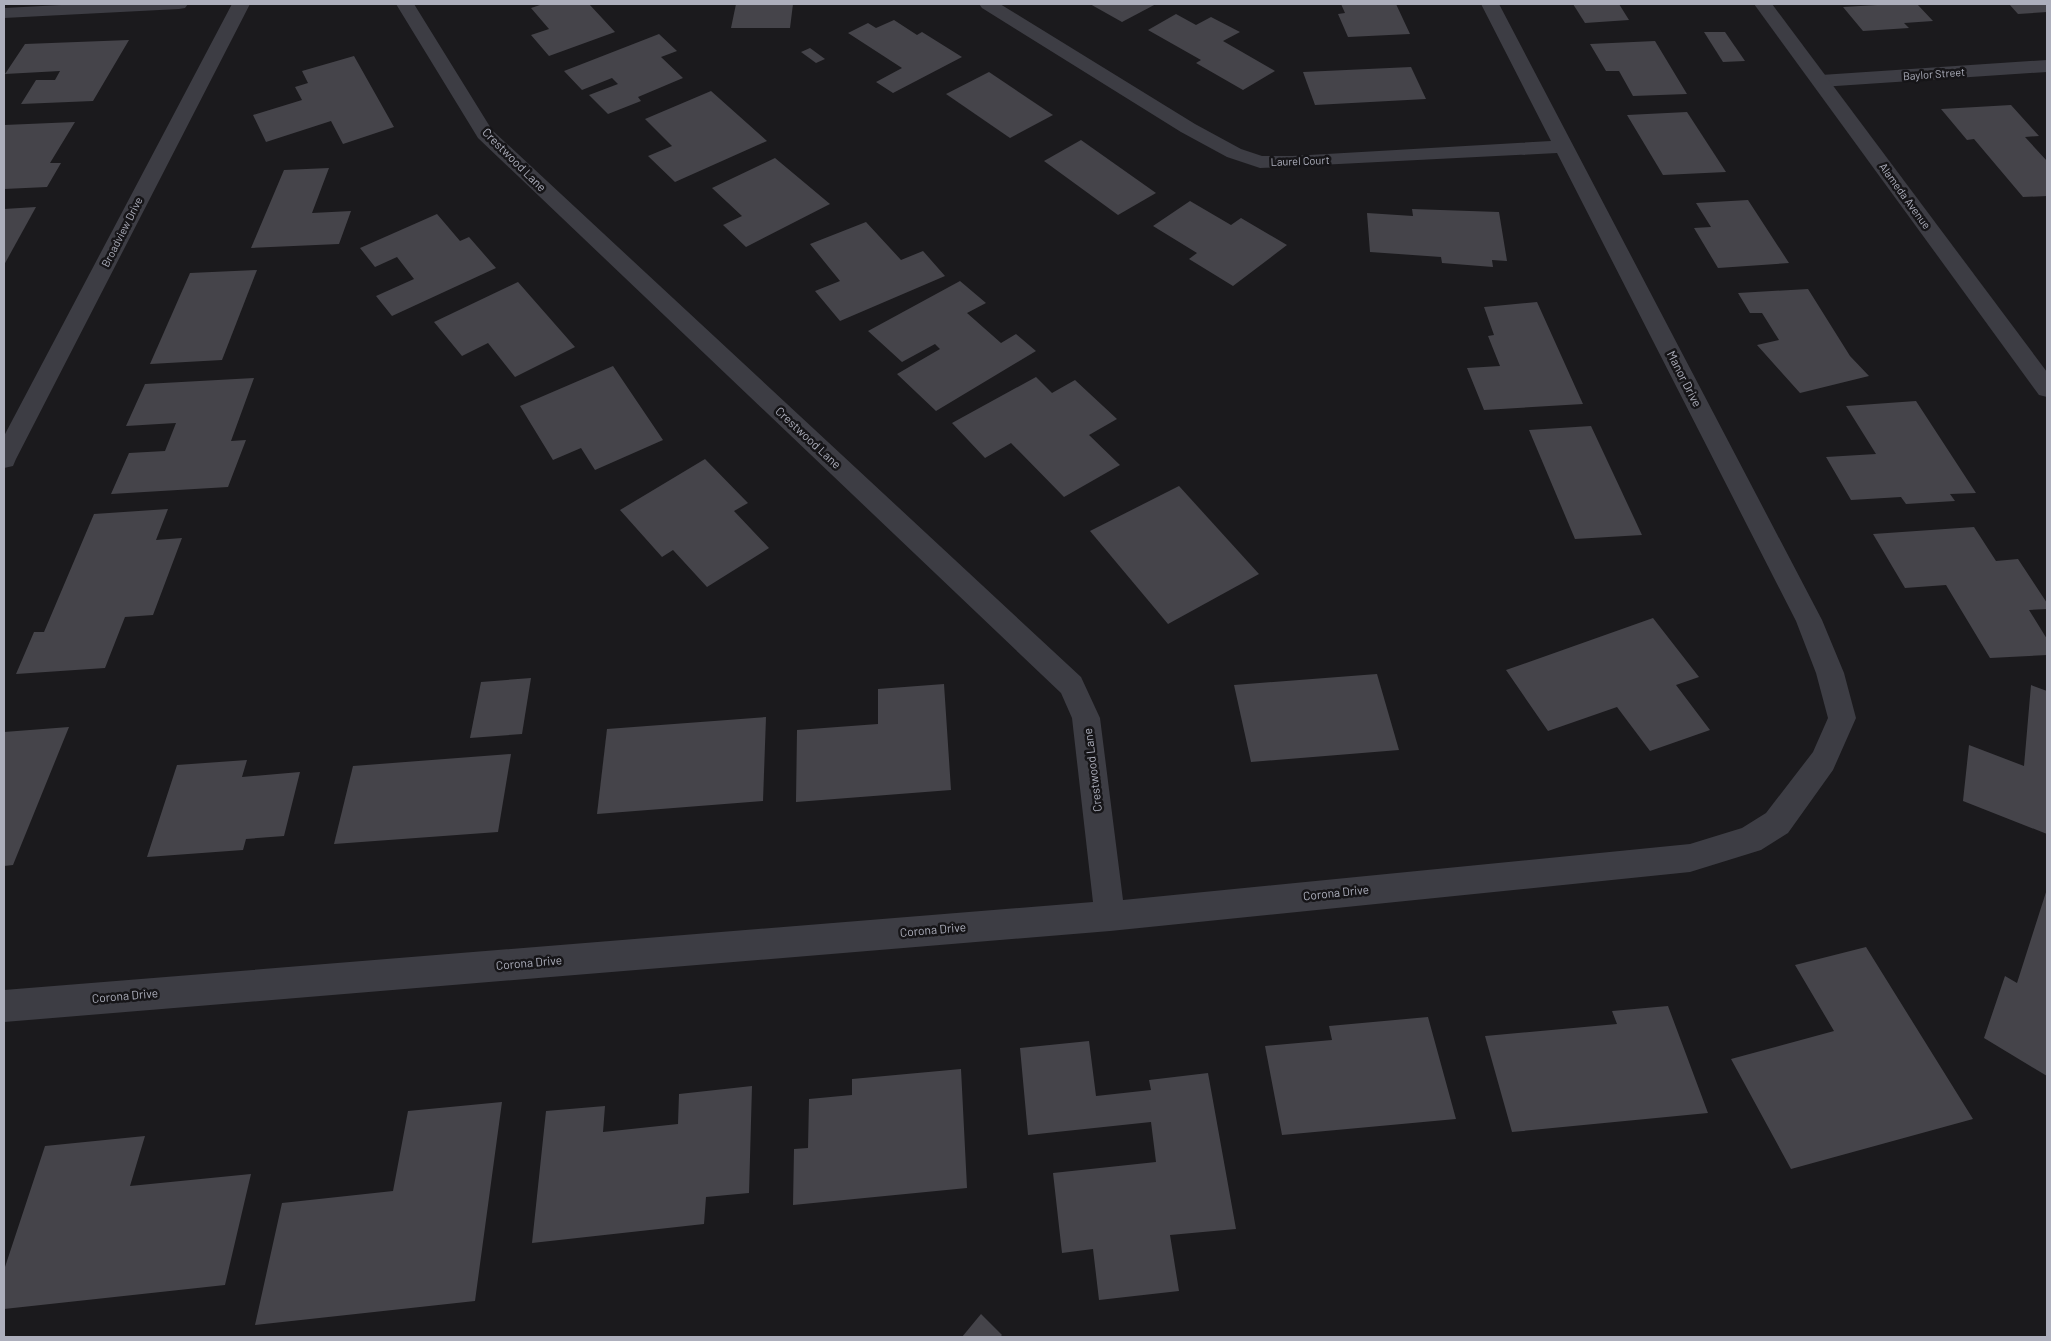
<svg xmlns="http://www.w3.org/2000/svg" width="2051" height="1341" viewBox="0 0 2051 1341" font-family="Barlow,sans-serif">
  <rect width="100%" height="100%" fill="#1b1a1d"/>
  <!-- building -->
  <g fill="#45444a">
    <path d="M543,4H589L615,32L549,56L531,35L549,29L531,8Z"/>
    <path d="M736,4H793L790,28H731Z"/>
    <path d="M1090,4H1156L1122,22Z"/>
    <path d="M1341,4H1396L1410,34L1348,37L1338,14L1345,13Z"/>
    <path d="M1573,4H1619L1629,20L1585,23Z"/>
    <path d="M1876,4H1917L1933,21L1904,23L1909,28L1863,31L1843,7L1877,5Z"/>
    <path d="M2009,4H2047V12L2018,14Z"/>
    <path d="M1176,14L1196,25L1211,17L1240,32L1223,41L1275,71L1243,90L1196,63L1201,60L1148,30Z"/>
    <path d="M894,20L917,35L922,32L962,57L893,93L876,82L902,68L848,33L868,23L876,28Z"/>
    <path d="M1704,32H1725L1745,61L1723,62Z"/>
    <path d="M659,34L677,51L661,57L683,78L638,97L641,101L608,114L589,95L618,84L612,78L582,90L564,71Z"/>
    <path d="M129,40L93,101L21,104L36,80H55L60,71L5,74L25,44Z"/>
    <path d="M1655,41L1687,94L1633,96L1619,71H1606L1590,44Z"/>
    <path d="M810,48L825,59L816,63L801,52Z"/>
    <path d="M354,56L394,127L343,144L331,121L266,142L253,115L302,100L295,87L308,83L302,71Z"/>
    <path d="M1411,67L1426,99L1315,105L1303,72Z"/>
    <path d="M989,72L1053,115L1010,138L946,94Z"/>
    <path d="M711,91L767,141L675,182L648,156L672,146L645,119Z"/>
    <path d="M2011,105L2039,136L2025,137L2047,161V196L2023,197L1974,139L1967,140L1941,109Z"/>
    <path d="M1687,112L1726,172L1663,175L1627,115Z"/>
    <path d="M75,122L50,163H61L47,187L4,189V125Z"/>
    <path d="M1081,140L1156,193L1118,215L1044,161Z"/>
    <path d="M775,158L830,204L746,247L723,225L742,216L712,188Z"/>
    <path d="M329,168L312,213L351,211L339,244L251,248L284,170Z"/>
    <path d="M1748,200L1789,263L1718,268L1694,228L1711,227L1696,203Z"/>
    <path d="M1190,201L1231,225L1241,218L1287,245L1233,286L1189,259L1197,253L1153,226Z"/>
    <path d="M36,207L4,265V209Z"/>
    <path d="M1412,209L1499,212L1507,261L1492,260L1493,267L1442,263L1441,257L1370,252L1367,213L1413,216Z"/>
    <path d="M437,214L460,241L469,237L496,268L392,316L376,296L414,279L397,257L375,267L360,248Z"/>
    <path d="M866,222L901,260L923,251L945,276L840,321L815,291L840,281L810,244Z"/>
    <path d="M257,270L222,360L150,364L190,273Z"/>
    <path d="M960,281L986,303L967,313L1001,343L1016,334L1036,351L936,411L897,374L940,349L935,344L902,362L868,331Z"/>
    <path d="M518,282L575,347L515,377L488,343L462,356L434,322Z"/>
    <path d="M1808,289L1850,356L1869,376L1800,393L1757,345L1779,340L1762,313H1750L1738,293Z"/>
    <path d="M1537,302L1583,404L1484,410L1467,368L1500,366L1488,336L1494,335L1484,307Z"/>
    <path d="M613,366L663,440L595,470L581,448L553,460L520,406Z"/>
    <path d="M1036,377L1052,393L1075,380L1117,419L1089,435L1120,465L1064,497L1011,443L985,458L952,423Z"/>
    <path d="M254,378L231,441L246,440L228,487L111,494L129,453L165,451L176,423L126,426L145,384Z"/>
    <path d="M1916,401L1976,493L1950,494L1955,501L1906,504L1901,497L1851,500L1826,457L1876,454L1846,406Z"/>
    <path d="M1591,426L1642,535L1575,539L1529,430Z"/>
    <path d="M705,459L748,503L734,511L769,548L707,587L673,550L662,557L620,510Z"/>
    <path d="M1179,486L1259,574L1168,624L1090,531Z"/>
    <path d="M168,509L156,540L182,538L153,615L125,617L105,668L16,674L34,632H44L94,514Z"/>
    <path d="M1974,527L1996,561L2018,559L2047,603V609L2029,610L2047,639V655L1990,658L1946,585L1905,588L1873,534Z"/>
    <path d="M1653,618L1699,677L1676,685L1710,730L1650,751L1617,707L1548,731L1506,670Z"/>
    <path d="M1377,674L1399,750L1251,762L1234,685Z"/>
    <path d="M531,678L522,734L470,738L481,682Z"/>
    <path d="M944,684L951,790L796,802L797,730L878,724V689Z"/>
    <path d="M2031,685L2047,691V834L1963,801L1969,745L2024,766Z"/>
    <path d="M766,717L763,801L597,814L607,729Z"/>
    <path d="M69,727L13,865L4,866V732Z"/>
    <path d="M511,754L498,832L334,844L353,766Z"/>
    <path d="M247,760L242,777L300,772L284,836L246,839L243,850L147,857L177,765Z"/>
    <path d="M2047,889V1076L1984,1038L2005,976L2017,983Z"/>
    <path d="M1866,947L1973,1119L1791,1169L1731,1059L1834,1031L1795,965Z"/>
    <path d="M1668,1006L1708,1113L1512,1132L1485,1036L1617,1024L1612,1011Z"/>
    <path d="M1428,1017L1456,1119L1282,1135L1265,1046L1332,1040L1329,1026Z"/>
    <path d="M1089,1041L1096,1096L1151,1090L1149,1080L1208,1073L1236,1229L1170,1235L1179,1291L1099,1300L1093,1249L1062,1253L1053,1173L1156,1162L1151,1122L1028,1135L1020,1048Z"/>
    <path d="M961,1069L967,1188L793,1205L794,1149L808,1148L809,1099L852,1095V1079Z"/>
    <path d="M752,1086L749,1193L706,1197L704,1224L532,1243L546,1111L605,1106L603,1132L678,1124L679,1094Z"/>
    <path d="M502,1102L475,1301L255,1325L282,1203L393,1191L408,1111Z"/>
    <path d="M145,1136L130,1186L251,1174L225,1285L4,1309V1270L45,1146Z"/>
    <path d="M981,1314L1002,1335L1000,1337H962Z"/>
  </g>
  <g fill="none" stroke-linecap="round" stroke-linejoin="round">
    <!-- minor -->
    <g fill="#3d3d44" fill-rule="evenodd">
      <path d="M80,4H188L185,8L179,9L4,18V8Z"/>
      <path d="M232,4H250L16,459L13,466L4,468V436Z"/>
      <path d="M396,4H414L492,130L1081,677L1100,718L1123,900L1690,844L1742,828L1766,813L1813,752L1828,718L1816,673L1796,621L1557,153L1260,168L1227,157L1181,132L982,8L979,4H1000L1195,124L1241,149L1262,156H1292L1551,141L1481,4H1499L1822,620L1844,673L1856,718L1833,770L1788,833L1761,850L1690,872L1110,931L4,1022V990L1093,902L1072,718L1061,693L478,138Z"/>
      <path d="M2047,60V72L1821,87L1814,85L1812,81L1814,77L1821,75Z"/>
    </g>
    <!-- tertiary -->
    <path fill="#3d3d44" fill-rule="evenodd" d="M1754,4H1772L2047,372V397L2039,395Z"/>
  </g>
  <g text-anchor="middle" stroke-width="5" stroke-linejoin="round" paint-order="stroke">
    <!-- far-street labels -->
    <g font-size="11" fill="#adafbc" stroke="#161518">
      <text transform="translate(1934 74) rotate(-4)" y="4">Baylor Street</text>
      <text transform="translate(1300 161) rotate(-2)" y="4">Laurel Court</text>
      <text transform="translate(1905 196) rotate(54)" y="4">Alameda Avenue</text>
      <text transform="translate(122 232) rotate(-63)" y="4">Broadview Drive</text>
    </g>
    <!-- street labels -->
    <g font-size="12" fill="#adafbc" stroke="#161518">
      <text transform="translate(514 160) rotate(45)" y="4">Crestwood Lane</text>
      <text transform="translate(1684 379) rotate(63)" y="4">Manor Drive</text>
      <text transform="translate(808 438) rotate(43)" y="4">Crestwood Lane</text>
      <text transform="translate(1093 770) rotate(-97)" y="4">Crestwood Lane</text>
      <text transform="translate(1336 893) rotate(-6)" y="4">Corona Drive</text>
      <text transform="translate(933 930) rotate(-5)" y="4">Corona Drive</text>
      <text transform="translate(529 963) rotate(-5)" y="4">Corona Drive</text>
      <text transform="translate(125 996) rotate(-5)" y="4">Corona Drive</text>
    </g>
  </g>
  <!-- border -->
  <rect width="2051" height="1341" fill="none" stroke="#adafbc" stroke-width="10"/>
</svg>
